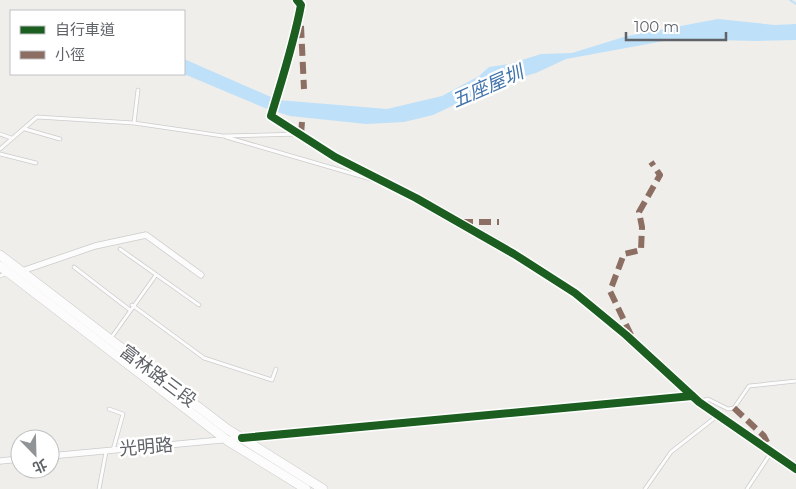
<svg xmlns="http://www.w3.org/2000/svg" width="796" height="489" viewBox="0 0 796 489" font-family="Montserrat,'Noto Sans TC',sans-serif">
  <rect width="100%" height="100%" fill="#efeeea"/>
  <!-- water -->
  <path fill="#bfe0f9" d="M718,19L775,25L796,24V40L757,41L675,39L566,59L536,73L501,83L433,115L404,122L366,124L290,116L265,108L184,74V59L278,100L387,109L442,96L479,76L489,67L509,64L541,54L572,53L627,36Z"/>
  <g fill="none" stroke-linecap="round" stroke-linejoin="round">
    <!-- stream -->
    <path stroke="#bfe0f9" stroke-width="2" d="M790,0L796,4"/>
    <defs>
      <g id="service">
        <path d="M297,0L301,5C294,43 282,79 271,116L335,157L416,198L514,254L575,293L626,335L699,402L796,469"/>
        <path d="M134,123L138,90"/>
        <path d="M25,129L60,139"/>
        <path d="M0,134L11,138"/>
        <path d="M226,137L381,182"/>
        <path d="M0,149L37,117L134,123L223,136L301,134"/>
        <path d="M0,154L36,163"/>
        <path d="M120,249L199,305"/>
        <path d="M74,267L130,310"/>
        <path d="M0,276L7,273"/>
        <path d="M132,305L204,358L272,380L276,369"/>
        <path d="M111,338L156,275"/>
        <path d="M699,402L708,399L728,409L734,408L749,386L796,381"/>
        <path d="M109,409L123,414L113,450"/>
        <path d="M99,489L106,452"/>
        <path d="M645,489L671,452L717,416"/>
        <path d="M747,489L772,451"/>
      </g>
      <g id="minor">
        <path d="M22,271L95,246L146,235L201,275"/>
        <path d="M50,456L692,396"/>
        <path d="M0,461L20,459"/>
      </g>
      <g id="secondary">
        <path d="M0,255L227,429L323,489"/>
        <path d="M0,266L228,441L306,489"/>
      </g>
    </defs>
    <!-- service casing -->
    <use href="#service" stroke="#cbcccc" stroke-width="4.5"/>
    <!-- minor casing -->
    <use href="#minor" stroke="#cbcccc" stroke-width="7"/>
    <!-- secondary casing -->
    <use href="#secondary" stroke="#cacacb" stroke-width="10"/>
    <!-- service -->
    <use href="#service" stroke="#fdfcfc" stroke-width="3"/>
    <!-- minor -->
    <use href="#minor" stroke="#fdfcfc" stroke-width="5.5"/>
    <!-- secondary -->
    <use href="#secondary" stroke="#fdfcfc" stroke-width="9"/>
    <!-- quiet -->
    <g stroke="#8d6e63" stroke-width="6" stroke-dasharray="12 6" stroke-linecap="butt">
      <path d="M301,26L304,89"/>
      <path d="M301,134L302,122"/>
      <path d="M461,222H499"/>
      <path d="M631,335L610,291L624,254L641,250L642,227L639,212L660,175L651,162"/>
      <path d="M734,408L764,436L770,448"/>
    </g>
    <defs>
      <g id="cycleway">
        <path d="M297,0L301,5C294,43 282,79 271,116L335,157L416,198L514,254L575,293L626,335L699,402L796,469"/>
        <path d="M242,438L692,396"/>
      </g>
    </defs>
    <!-- cycleway casing -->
    <use href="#cycleway" stroke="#fff" stroke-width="11"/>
    <!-- cycleway -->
    <use href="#cycleway" stroke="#1b5e20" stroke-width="8"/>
  </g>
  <g text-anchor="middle" stroke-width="5" stroke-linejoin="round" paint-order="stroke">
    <!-- street labels -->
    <g font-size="18" fill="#5f6368" stroke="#fff">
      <text transform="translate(158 376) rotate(37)" y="6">富林路三段</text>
      <text transform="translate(146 447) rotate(-5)" y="6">光明路</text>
    </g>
    <!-- water labels -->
    <g font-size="19" font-style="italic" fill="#4174aa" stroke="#fff">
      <text transform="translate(487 86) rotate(-24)" y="7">五座屋圳</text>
    </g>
  </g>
  <!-- legend -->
  <rect x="10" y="10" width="175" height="65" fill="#ffffff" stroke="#bfc1c3"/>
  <rect x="20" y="26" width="25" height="8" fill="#1b5e20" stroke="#bfc1c3"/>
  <text x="55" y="35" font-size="15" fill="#5f6368">自行車道</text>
  <rect x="20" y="51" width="25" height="8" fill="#8d6e63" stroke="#bfc1c3"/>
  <text x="55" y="60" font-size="15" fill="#5f6368">小徑</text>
  <!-- north arrow -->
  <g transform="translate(35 454) rotate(157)"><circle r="24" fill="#ffffff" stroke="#bfc1c3"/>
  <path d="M0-4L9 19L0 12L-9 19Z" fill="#919496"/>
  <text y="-8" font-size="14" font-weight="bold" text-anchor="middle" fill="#5f6368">北</text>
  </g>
  <!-- scale -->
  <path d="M626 32v8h100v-8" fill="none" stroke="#5f6368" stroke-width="2.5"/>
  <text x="634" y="32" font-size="15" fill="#5f6368" stroke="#ffffff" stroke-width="4" paint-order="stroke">100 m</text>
</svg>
